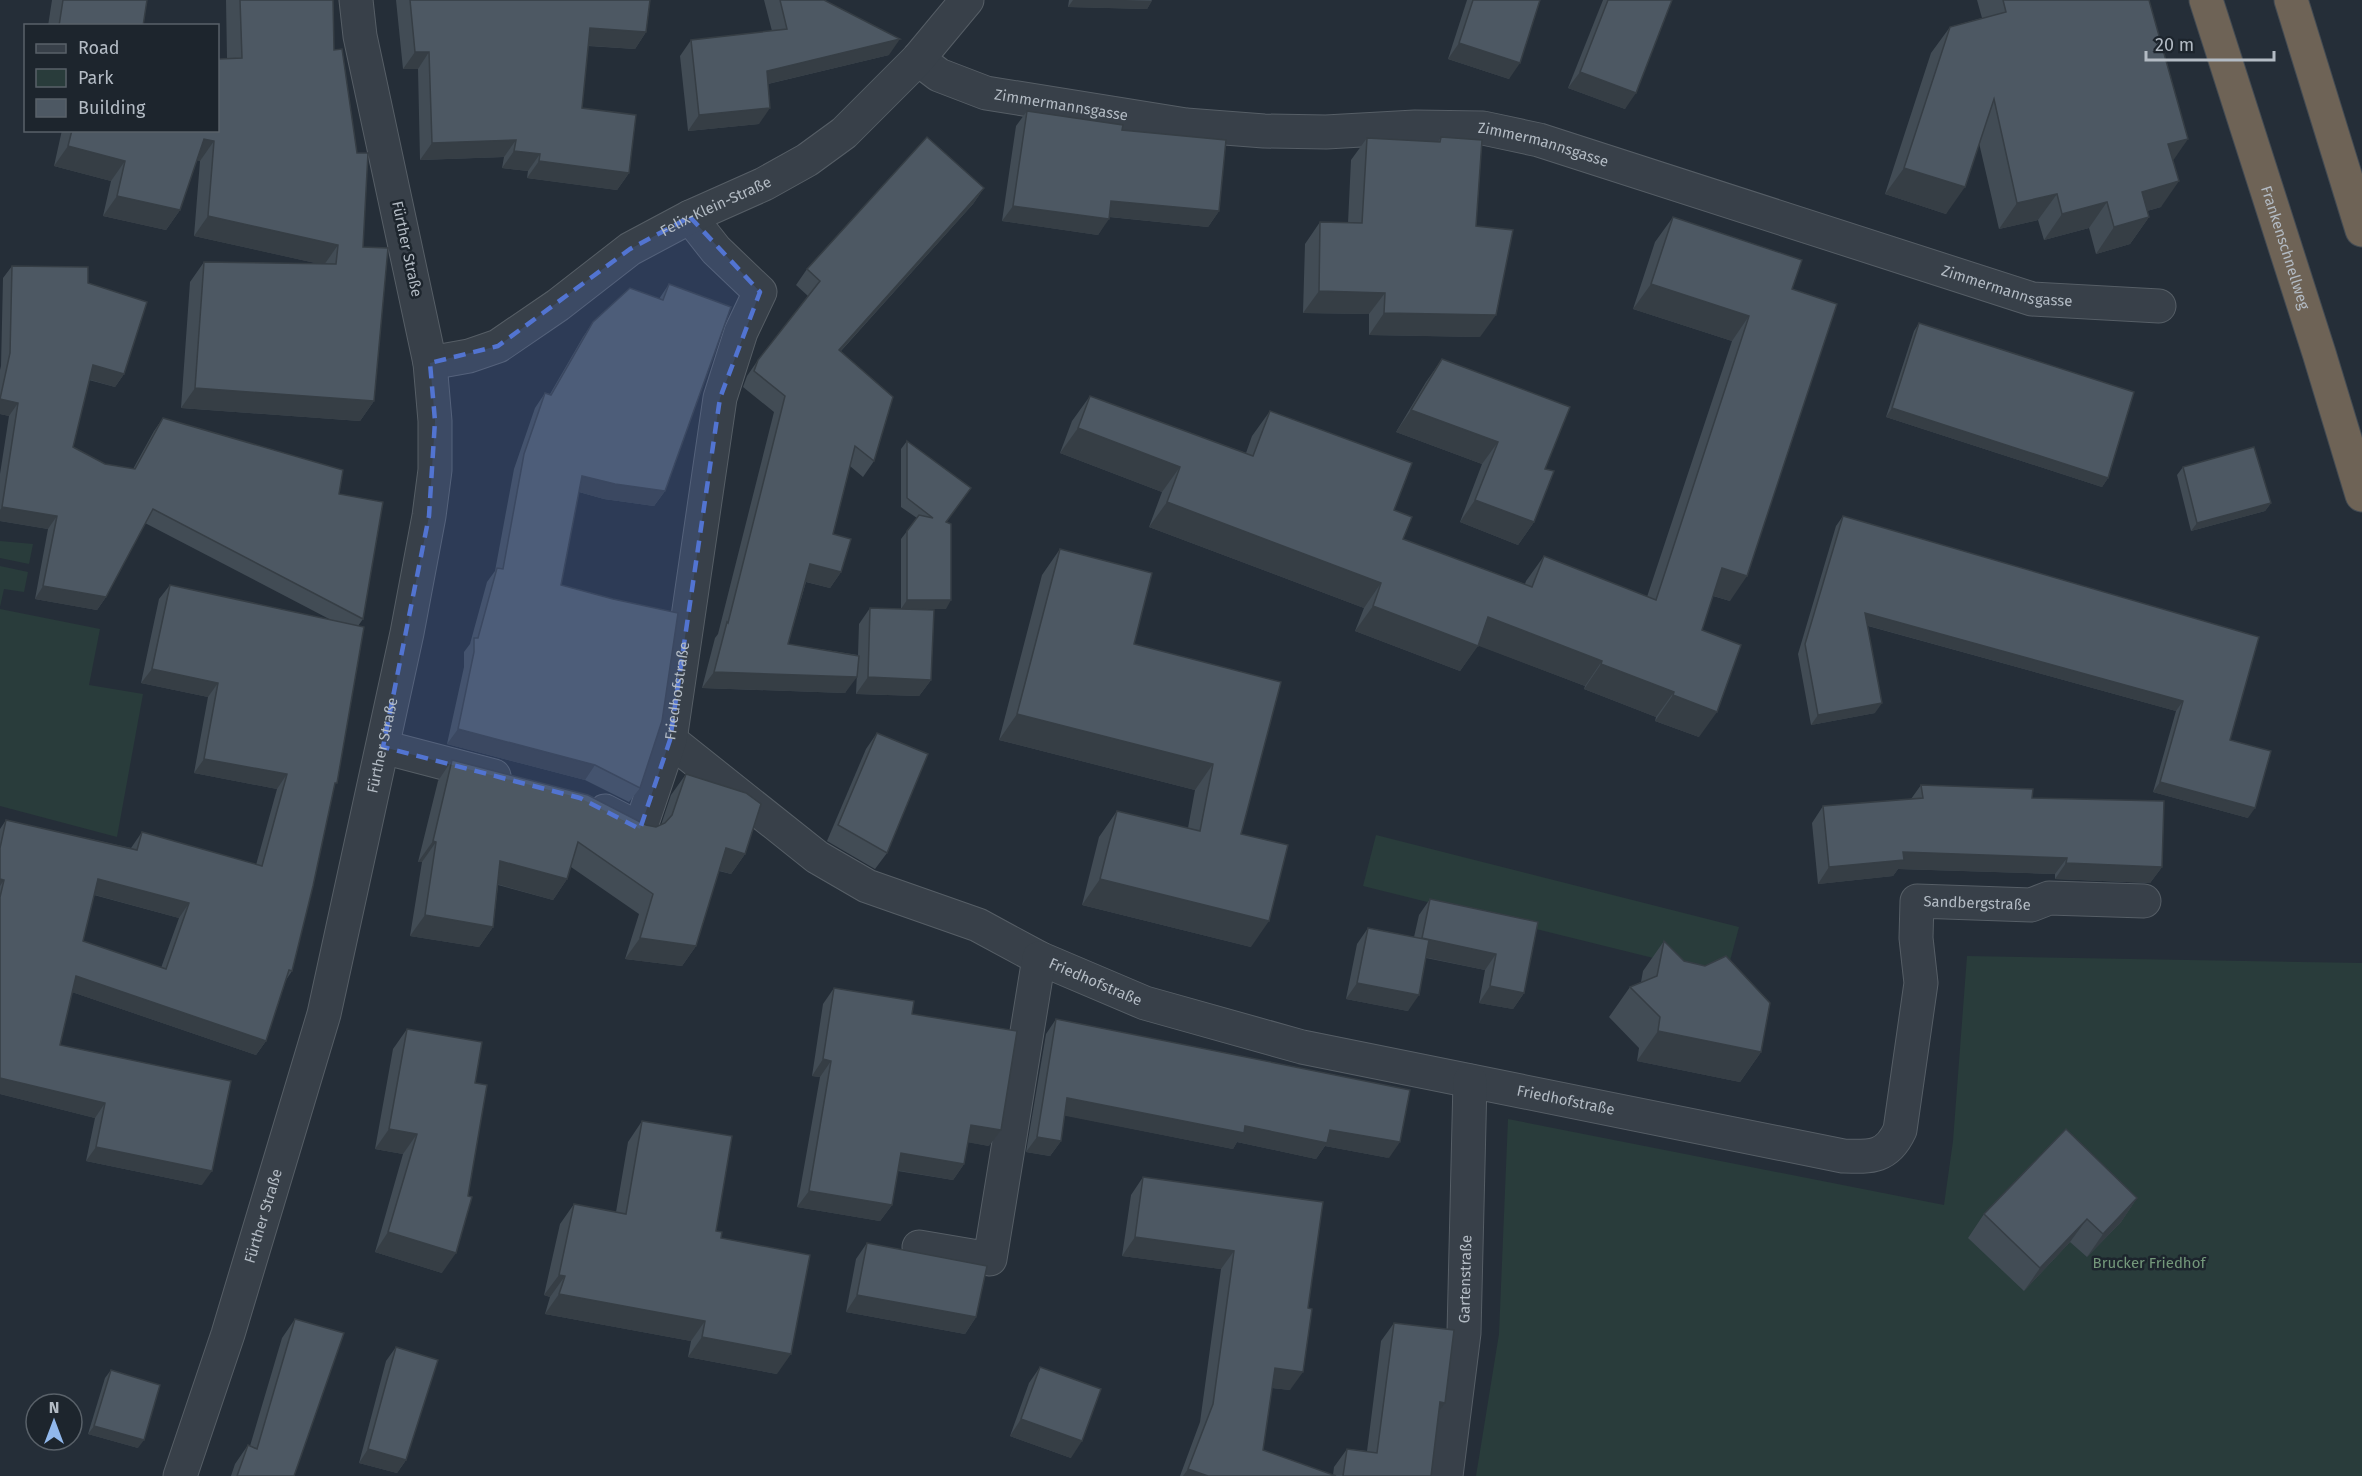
<svg xmlns="http://www.w3.org/2000/svg" width="2362" height="1476" viewBox="0 0 2362 1476" font-family="'Fira Sans',sans-serif">
  <rect width="100%" height="100%" fill="#252e38"/>
  <!-- green -->
  <g fill="#293c3b">
    <path d="M0,541L33,544L29,564L0,558Z"/>
    <path d="M0,566L28,572L24,592L4,589L0,607Z"/>
    <path d="M0,609L100,629L89,685L143,694L117,837L0,806Z"/>
    <path d="M1376,835L1739,927L1726,976L1363,886Z"/>
    <path d="M1967,956L2362,963V1476H1476L1499,1334L1508,1119L1944,1205L1953,1141Z"/>
  </g>
  <g fill="none" stroke-linecap="round" stroke-linejoin="round">
    <defs>
      <g id="minor">
        <path id="s1" d="M918,59L939,75L986,93L1186,125L1264,131L1326,132L1415,127L1483,128L1539,140L2032,299L2159,306"/>
        <path id="s2" d="M670,740L817,857L867,886L978,925L1039,958L1145,1003L1302,1047L1843,1156C1871,1157 1887,1158 1900,1130L1921,983L1916,938L1917,901L2031,905L2049,898L2144,901"/>
        <path d="M383,747L494,776"/>
        <path id="s3" d="M605,811L640,829L670,740L720,398L741,332L760,292L716,250L690,217"/>
        <path d="M919,1247L990,1259L1039,958"/>
        <path id="s4" d="M1446,1476L1464,1333L1470,1081"/>
      </g>
      <g id="tertiary">
        <path id="s5" d="M430,363L469,356L498,346L558,305L630,249L690,217L764,184L807,160L844,133L918,59L967,0"/>
        <path id="s6" d="M180,1476L228,1334L324,1014L407,633L429,516L435,470V421L430,363L360,36L356,0"/>
      </g>
      <g id="motorway">
        <path id="s7" d="M2206,0L2319,353L2362,495"/>
        <path d="M2291,0L2362,230"/>
      </g>
    </defs>
    <!-- minor casing -->
    <use href="#minor" stroke="#565e66" stroke-width="35"/>
    <!-- tertiary casing -->
    <use href="#tertiary" stroke="#565e66" stroke-width="35"/>
    <!-- motorway casing -->
    <use href="#motorway" stroke="#434b53" stroke-width="35"/>
    <!-- minor -->
    <use href="#minor" stroke="#384049" stroke-width="33"/>
    <!-- tertiary -->
    <use href="#tertiary" stroke="#384049" stroke-width="33"/>
    <!-- motorway -->
    <use href="#motorway" stroke="#6e6356" stroke-width="33"/>
  </g>
  <!-- wall -->
  <g fill="#424c55" fill-rule="evenodd">
    <path d="M52,0H147L143,26H48Z"/>
    <path d="M226,0H333L334,50L363,247L374,401L360,421L181,408L190,282L204,262L320,264L194,236L200,161L197,160L180,210L166,230L103,216L111,181L54,166L62,130H218L227,58Z"/>
    <path d="M396,0H650L646,32L635,49L588,46L582,108L629,173L617,190L527,178L528,171L502,168L504,157L420,160L418,69H403Z"/>
    <path d="M764,0H824L889,55L768,84L759,124L688,131L680,56L691,40L772,31Z"/>
    <path d="M1069,0H1152L1147,9L1068,7Z"/>
    <path d="M1467,0H1540L1509,79L1448,59Z"/>
    <path d="M1603,0H1672L1625,109L1568,88Z"/>
    <path d="M1977,0H2149L2173,160L2161,207L2147,211L2149,217L2130,244L2096,254L2089,228L2044,240L2038,220L1999,229L1979,143L1946,214L1885,194L1931,53L1950,27L1982,18Z"/>
    <path d="M1027,111L1122,130L1219,211L1208,227L1109,217L1098,235L1002,221L1016,126Z"/>
    <path d="M1441,137L1476,226L1480,337L1369,335V314L1303,313L1305,244L1320,222L1348,223L1351,160L1367,138L1438,142Z"/>
    <path d="M984,188L973,204L841,351L874,461L863,477L850,466L833,534L841,572L830,588L806,582L788,644L858,655L859,624L870,608L931,680L919,696L856,694L857,672L845,693L702,688L715,638L718,634L774,412L743,387L747,376L758,360L808,296L796,285L807,269Z"/>
    <path d="M1673,217L1792,289L1730,601L1713,596L1702,630L1699,737L1655,721L1656,717L1584,689L1585,686L1478,645L1460,671L1355,631L1364,608L1149,527L1162,492L1060,453L1072,421L1090,396L1246,453L1252,436L1270,411L1394,510L1403,539L1525,584L1526,581L1544,556L1647,597L1732,341L1633,309L1655,242Z"/>
    <path d="M12,266L88,283L124,374L115,387L89,380L73,447L105,464L133,469L154,431L163,418L339,494L363,619L358,626L334,788L292,971L286,980L266,1041L256,1055L72,992L60,1045L202,1185L86,1161L95,1118L0,1094V829L6,820L131,848L142,832L256,865L277,789L194,773L208,697L141,683L159,599L170,585L333,621L145,523L106,597L97,610L35,599L48,529L0,521V474L9,416L0,414V370L1,366L3,278ZM94,895L179,918L161,968L83,941Z"/>
    <path d="M669,284L665,491L654,506L604,499L579,492L561,585L640,788L629,802L585,780L447,744L464,667V652L470,644L487,582L495,571L514,469L535,408L545,393L550,394L583,337L593,322L659,299Z"/>
    <path d="M1919,323L2108,478L2102,487L1886,417L1914,331Z"/>
    <path d="M1442,359L1545,469L1534,522L1518,545L1460,522L1482,464L1396,432L1426,382Z"/>
    <path d="M907,441L946,522V609H901V539L917,518L901,507V449Z"/>
    <path d="M2183,467L2271,503L2265,511L2191,531L2177,475Z"/>
    <path d="M1843,516L2259,637L2230,740L2248,818L2153,792L2176,711L1868,626L1875,713L1811,725L1798,654L1836,526Z"/>
    <path d="M1060,549L1134,644L1281,682L1241,834L1251,947L1082,905L1099,837L1117,811L1188,828L1195,790L999,740L1042,575Z"/>
    <path d="M877,733L887,853L875,869L827,841L866,749Z"/>
    <path d="M452,760L646,825L656,827L661,825L671,795L686,774L745,854L731,874L719,871L696,946L682,966L625,959L639,914L571,867L567,879L553,900L498,885L493,927L479,947L410,936L422,862H418L438,781Z"/>
    <path d="M1921,785L2032,798L2162,867L2150,883L2055,879V874L1898,869L1893,876L1818,884L1812,823L1823,806L1911,799Z"/>
    <path d="M1430,899L1538,922L1524,993L1513,1009L1479,1003L1485,970L1426,958L1408,1011L1346,999L1357,944L1368,928L1414,937L1419,915Z"/>
    <path d="M1664,941L1761,1052L1740,1082L1637,1061L1639,1048L1609,1017L1630,987L1641,982L1643,971Z"/>
    <path d="M834,988L912,1014L989,1146L968,1142L964,1164L953,1180L898,1171L892,1205L880,1221L797,1207L820,1077L812,1076L823,1004Z"/>
    <path d="M1056,1019L1389,1158L1325,1146L1316,1159L1237,1142L1233,1149L1064,1115L1061,1141L1050,1156L1026,1152L1046,1034Z"/>
    <path d="M407,1029L442,1273L375,1252L403,1154L375,1149L393,1049Z"/>
    <path d="M642,1121L721,1238L777,1374L688,1357L691,1341L545,1314L550,1297L544,1295L560,1224L574,1204L616,1212L628,1142Z"/>
    <path d="M1143,1177L1323,1202L1290,1390L1272,1388L1263,1450L1333,1475L1334,1467L1347,1449L1367,1451L1381,1341L1394,1323L1438,1412L1431,1476H1180L1200,1422L1221,1269L1122,1256L1131,1195Z"/>
    <path d="M2137,1198L2121,1222L2087,1257L2070,1242L2024,1291L1968,1238L1984,1214Z"/>
    <path d="M867,1243L976,1317L965,1334L846,1312L856,1259Z"/>
    <path d="M295,1319L294,1476H231L235,1464L248,1445L250,1446L282,1338Z"/>
    <path d="M396,1347L406,1460L397,1473L359,1463L386,1361Z"/>
    <path d="M1040,1367L1071,1458L1010,1436L1029,1383Z"/>
    <path d="M111,1370L138,1448L88,1434L105,1378Z"/>
  </g>
  <!-- shaded-wall -->
  <g fill="#363e45">
    <path d="M1073,0H1124L1152,1L1147,9L1068,7Z"/>
    <path d="M590,28L646,32L635,49L579,45Z"/>
    <path d="M900,39L889,55L755,87L767,71Z"/>
    <path d="M1459,43L1520,63L1509,79L1448,59Z"/>
    <path d="M415,52H429L418,69H403Z"/>
    <path d="M1580,72L1636,93L1625,109L1568,88Z"/>
    <path d="M770,108L759,124L688,131L699,115Z"/>
    <path d="M204,139L214,141L200,161L190,159Z"/>
    <path d="M2188,139L2170,165L2168,144Z"/>
    <path d="M516,140L504,157L420,160L432,143Z"/>
    <path d="M68,146L125,161L111,181L54,166Z"/>
    <path d="M514,151L540,154L528,171L502,168Z"/>
    <path d="M539,161L629,173L617,190L527,178Z"/>
    <path d="M1904,168L1965,187L1946,214L1885,194Z"/>
    <path d="M2179,181L2161,207L2123,218L2142,192Z"/>
    <path d="M984,188L973,204L827,366L839,350Z"/>
    <path d="M2057,194L2038,220L1999,229L2017,203Z"/>
    <path d="M117,196L180,210L166,230L103,216Z"/>
    <path d="M1111,201L1219,211L1208,227L1101,216Z"/>
    <path d="M2107,202L2089,228L2044,240L2062,214Z"/>
    <path d="M1013,206L1109,219L1098,235L1002,221Z"/>
    <path d="M208,216L338,245L324,265L194,236Z"/>
    <path d="M2149,217L2130,244L2096,254L2114,227Z"/>
    <path d="M1651,284L1749,316L1732,341L1633,309Z"/>
    <path d="M1319,291L1385,293L1369,314L1303,313Z"/>
    <path d="M1384,313L1496,315L1480,337L1369,335Z"/>
    <path d="M93,365L124,374L115,387L84,378Z"/>
    <path d="M195,388L374,401L360,421L181,408Z"/>
    <path d="M0,399L18,403L9,416L0,414Z"/>
    <path d="M1892,408L2108,478L2102,487L1886,417Z"/>
    <path d="M1411,410L1498,442L1482,464L1396,432Z"/>
    <path d="M1078,428L1180,467L1162,492L1060,453Z"/>
    <path d="M582,476L665,491L654,506L604,499L572,490Z"/>
    <path d="M1475,500L1534,522L1518,545L1460,522Z"/>
    <path d="M1167,502L1381,583L1364,608L1149,527Z"/>
    <path d="M2271,503L2265,511L2191,531L2197,523Z"/>
    <path d="M2,507L57,516L48,529L0,521V510Z"/>
    <path d="M810,564L841,572L830,588L799,580Z"/>
    <path d="M1722,568L1747,576L1730,601L1704,593Z"/>
    <path d="M43,586L106,597L97,610L35,599Z"/>
    <path d="M907,600H951L946,609H901Z"/>
    <path d="M1373,606L1478,646L1460,671L1355,631Z"/>
    <path d="M1865,613L2183,701L2176,711L1858,623Z"/>
    <path d="M1488,617L1602,661L1585,686L1471,643Z"/>
    <path d="M1601,664L1674,692L1656,717L1584,689Z"/>
    <path d="M152,669L218,683L208,697L141,683Z"/>
    <path d="M714,672L857,677L845,693L702,688Z"/>
    <path d="M868,677L931,680L919,696L856,694Z"/>
    <path d="M1673,695L1717,712L1699,737L1655,721Z"/>
    <path d="M1882,703L1875,713L1811,725L1818,715Z"/>
    <path d="M1017,714L1213,764L1195,790L999,740Z"/>
    <path d="M458,729L595,765L585,780L447,744Z"/>
    <path d="M204,759L287,774L277,789L194,773Z"/>
    <path d="M2160,782L2255,808L2248,818L2153,792Z"/>
    <path d="M433,841L436,842L422,862H418Z"/>
    <path d="M726,848L745,854L731,874L711,868Z"/>
    <path d="M1903,852L2067,858L2055,874L1898,869L1893,876L1818,884L1829,867Z"/>
    <path d="M500,861L567,879L553,900L486,881Z"/>
    <path d="M2066,863L2162,867L2150,883L2055,879Z"/>
    <path d="M0,879L4,880L0,886Z"/>
    <path d="M98,879L189,903L179,918L88,893Z"/>
    <path d="M1100,879L1269,921L1251,947L1082,905Z"/>
    <path d="M425,915L493,927L479,947L410,936Z"/>
    <path d="M640,938L696,946L682,966L625,959Z"/>
    <path d="M1422,938L1496,954L1485,970L1410,954Z"/>
    <path d="M76,976L266,1041L256,1055L66,990Z"/>
    <path d="M1357,983L1419,995L1408,1011L1346,999Z"/>
    <path d="M1490,986L1524,993L1513,1009L1479,1003Z"/>
    <path d="M1658,1031L1761,1052L1740,1082L1637,1061Z"/>
    <path d="M823,1059L831,1061L820,1077L812,1076Z"/>
    <path d="M0,1078L105,1103L95,1118L0,1094Z"/>
    <path d="M1067,1098L1245,1126L1330,1130L1400,1142L1389,1158L1325,1146L1316,1159L1237,1142L1233,1149L1056,1114Z"/>
    <path d="M971,1125L1001,1130L989,1146L960,1141Z"/>
    <path d="M389,1129L417,1134L403,1154L375,1149Z"/>
    <path d="M1037,1137L1061,1141L1050,1156L1026,1152Z"/>
    <path d="M96,1147L212,1171L202,1185L86,1161Z"/>
    <path d="M901,1153L964,1164L953,1180L890,1169Z"/>
    <path d="M809,1191L892,1205L880,1221L797,1207Z"/>
    <path d="M2137,1198L2121,1222L2087,1257L2103,1234Z"/>
    <path d="M2087,1219L2070,1242L2024,1291L2040,1268Z"/>
    <path d="M388,1232L456,1253L442,1273L375,1252Z"/>
    <path d="M1135,1237L1234,1251L1221,1269L1122,1256Z"/>
    <path d="M559,1275L565,1276L550,1297L544,1295Z"/>
    <path d="M559,1294L705,1321L691,1341L545,1314Z"/>
    <path d="M857,1295L976,1317L965,1334L846,1312Z"/>
    <path d="M702,1337L791,1354L777,1374L688,1357Z"/>
    <path d="M1275,1368L1303,1372L1290,1390L1262,1387Z"/>
    <path d="M1440,1402L1445,1403L1432,1421Z"/>
    <path d="M1021,1419L1082,1441L1071,1458L1010,1436Z"/>
    <path d="M94,1426L144,1440L138,1448L88,1434Z"/>
    <path d="M368,1449L406,1460L397,1473L359,1463Z"/>
    <path d="M1188,1469L1208,1476H1183Z"/>
  </g>
  <!-- building -->
  <g fill="#4d5863" stroke="#363e45" stroke-width="1.5" fill-rule="evenodd">
    <path d="M63,0H147L143,26H59Z"/>
    <path d="M240,0H333L334,50L342,49L357,153H368L363,247L388,248L374,401L195,388L204,262L336,264L338,245L208,216L214,141L204,139L180,210L117,196L125,161L68,146L72,130H218V59L242,58Z"/>
    <path d="M410,0H650L646,32L590,28L582,108L636,115L629,173L539,161L540,154L514,151L516,140L432,143L429,52H415Z"/>
    <path d="M780,0H824L900,39L767,71L770,108L699,115L691,40L787,29Z"/>
    <path d="M1473,0H1540L1520,63L1459,43Z"/>
    <path d="M1608,0H1672L1636,93L1580,72Z"/>
    <path d="M2003,0H2149L2188,139L2168,144L2179,181L2142,192L2149,217L2114,227L2107,202L2062,214L2057,194L2017,203L1994,99L1965,187L1904,168L1950,27L2006,12Z"/>
    <path d="M1027,111L1123,125L1122,130L1226,140L1219,211L1111,201L1109,219L1013,206Z"/>
    <path d="M927,137L984,188L839,350L893,397L874,461L855,446L833,534L851,539L841,572L810,564L788,644L859,656L857,677L714,672L727,622L728,623L785,396L754,371L758,360L820,281L807,269Z"/>
    <path d="M1441,137L1482,140L1476,226L1513,230L1496,315L1384,313L1385,293L1319,291L1320,222L1362,223L1367,138L1440,142Z"/>
    <path d="M1673,217L1802,260L1792,289L1837,304L1747,576L1722,568L1702,630L1741,645L1717,712L1673,695L1674,692L1601,664L1602,661L1488,617L1478,646L1373,606L1381,583L1167,502L1180,467L1078,428L1090,396L1253,456L1270,411L1412,463L1394,510L1412,517L1403,539L1532,587L1544,556L1656,600L1749,316L1651,284Z"/>
    <path d="M12,266L88,267V283L147,302L124,374L93,365L73,447L105,464L135,469L163,418L343,470L339,494L383,502L363,619L153,509L106,597L43,586L57,516L2,507L18,403L0,399L10,353Z"/>
    <path d="M669,284L731,307L665,491L615,484L582,476L561,585L613,599L678,613L662,721L640,788L595,765L458,729L474,652V638H478L497,568L503,569L524,454L545,393L551,395L593,322L630,288L663,300Z"/>
    <path d="M1919,323L2134,392L2108,478L1892,408Z"/>
    <path d="M1442,359L1570,407L1545,469L1554,471L1534,522L1475,500L1498,442L1411,410Z"/>
    <path d="M907,441L971,488L946,522L951,524V600H907V531L919,515L933,518L907,498Z"/>
    <path d="M2254,447L2271,503L2197,523L2183,467Z"/>
    <path d="M1843,516L2259,637L2230,740L2271,751L2255,808L2160,782L2183,701L1865,613L1882,703L1818,715L1805,644Z"/>
    <path d="M1060,549L1152,573L1134,644L1281,682L1241,834L1288,845L1269,921L1100,879L1117,811L1200,831L1213,764L1017,714Z"/>
    <path d="M170,585L364,627L337,783H335L313,886L292,971L289,970L266,1041L76,976L60,1045L231,1081L212,1171L96,1147L105,1103L0,1078V897L4,880L0,879V848L6,820L137,850L142,832L262,866L287,774L204,759L218,683L152,669ZM98,879L189,903L166,969L83,941Z"/>
    <path d="M870,608L934,610L931,680L868,677Z"/>
    <path d="M877,733L928,754L887,853L838,825Z"/>
    <path d="M452,760L588,795L646,825L656,827L665,823L672,815L686,774L746,793L761,804L745,854L726,848L696,946L640,938L653,894L578,842L567,879L500,861L493,927L425,915L436,842L433,841Z"/>
    <path d="M1921,785L2033,789L2032,798L2164,801L2162,867L2066,863L2067,858L1903,852L1904,860L1829,867L1823,806L1923,798Z"/>
    <path d="M1430,899L1538,922L1524,993L1490,986L1496,954L1422,938Z"/>
    <path d="M1368,928L1429,940L1419,995L1357,983Z"/>
    <path d="M1664,941L1684,961L1705,966L1726,956L1770,1003L1761,1052L1658,1031L1660,1017L1630,987L1657,976Z"/>
    <path d="M834,988L914,1001L912,1014L1017,1031L1001,1130L971,1125L964,1164L901,1153L892,1205L809,1191L831,1061L823,1059Z"/>
    <path d="M1056,1019L1410,1090L1400,1142L1330,1130L1327,1143L1245,1126L1244,1133L1067,1098L1061,1141L1037,1137Z"/>
    <path d="M407,1029L482,1042L475,1083L487,1085L468,1196L472,1197L456,1253L388,1232L417,1134L389,1129Z"/>
    <path d="M642,1121L732,1136L716,1231L722,1232L721,1238L810,1255L791,1354L702,1337L705,1321L559,1294L565,1276L559,1275L574,1204L626,1214Z"/>
    <path d="M2066,1129L2137,1198L2103,1234L2087,1219L2040,1268L1984,1214Z"/>
    <path d="M1143,1177L1323,1202L1308,1308L1312,1309L1303,1372L1275,1368L1263,1450L1336,1476H1208L1188,1469L1213,1404L1234,1251L1135,1237Z"/>
    <path d="M867,1243L987,1266L976,1317L857,1295Z"/>
    <path d="M295,1319L344,1333L294,1476H237L248,1445L257,1449Z"/>
    <path d="M1394,1323L1454,1330L1445,1403L1440,1402L1431,1476H1343L1347,1449L1377,1453Z"/>
    <path d="M396,1347L438,1360L406,1460L368,1449Z"/>
    <path d="M1040,1367L1101,1389L1082,1441L1021,1419Z"/>
    <path d="M111,1370L160,1385L144,1440L94,1426Z"/>
  </g>
  <!-- marked area -->
  <path fill="#5274d1" fill-opacity="0.2" stroke="#5274d1" stroke-width="4.5" stroke-dasharray="12 8" stroke-linejoin="round" d="M690,217L760,292L720,398L670,740L640,829L580,798L383,747L429,516L435,421L430,363L498,346L630,249Z"/>
  <g text-anchor="middle" stroke-width="5" stroke-linejoin="round" paint-order="stroke">
    <!-- street labels -->
    <g font-size="15" fill="#b3bbc4" stroke="#1d252d">
      <text dy="5" stroke="none"><textPath href="#s1" startOffset="153">Zimmermannsgasse</textPath></text>
      <text dy="5" stroke="none"><textPath href="#s1" startOffset="639">Zimmermannsgasse</textPath></text>
      <text dy="5" stroke="none"><textPath href="#s5" startOffset="330">Felix-Klein-Straße</textPath></text>
      <text dy="5" stroke="none"><textPath href="#s7" startOffset="260">Frankenschnellweg</textPath></text>
      <text transform="translate(407 249) rotate(78)" y="5">Fürther Straße</text>
      <text dy="5" stroke="none"><textPath href="#s1" startOffset="1125">Zimmermannsgasse</textPath></text>
      <text dy="5" stroke="none"><textPath href="#s3" startOffset="183">Friedhofstraße</textPath></text>
      <text dy="5" stroke="none"><textPath href="#s6" startOffset="759">Fürther Straße</textPath></text>
      <text dy="5" stroke="none"><textPath href="#s2" startOffset="1622">Sandbergstraße</textPath></text>
      <text dy="5" stroke="none"><textPath href="#s2" startOffset="494">Friedhofstraße</textPath></text>
      <text dy="5" stroke="none"><textPath href="#s2" startOffset="980">Friedhofstraße</textPath></text>
      <text dy="5" stroke="none"><textPath href="#s6" startOffset="273">Fürther Straße</textPath></text>
      <text dy="5" stroke="none"><textPath href="#s4" startOffset="198">Gartenstraße</textPath></text>
    </g>
    <!-- park labels -->
    <g font-size="15" fill="#74987b" stroke="#1d252d">
      <text x="2149" y="1268">Brucker Friedhof</text>
    </g>
  </g>
  <!-- legend -->
  <rect x="24" y="24" width="195" height="108" fill="#1d252d" stroke="#596169" stroke-width="1.5"/>
  <rect x="36" y="44" width="30" height="9" fill="#384049" stroke="#596169" stroke-width="1.5"/>
  <text x="78" y="54" font-size="18" fill="#b3bbc4">Road</text>
  <rect x="36" y="69" width="30" height="18" fill="#293c3b" stroke="#596169" stroke-width="1.5"/>
  <text x="78" y="84" font-size="18" fill="#b3bbc4">Park</text>
  <rect x="36" y="99" width="30" height="18" fill="#4d5863" stroke="#596169" stroke-width="1.5"/>
  <text x="78" y="114" font-size="18" fill="#b3bbc4">Building</text>
  <!-- north arrow -->
  <g transform="translate(54 1422)"><circle r="28" fill="#1d252d" stroke="#596169" stroke-width="1.5"/>
  <path d="M0-4.5L10 22L0 15L-10 22Z" fill="#91b8ec"/>
  <text y="-9" font-size="16" font-weight="bold" text-anchor="middle" fill="#b3bbc4">N</text>
  </g>
  <!-- scale -->
  <path d="M2146 51v9h128v-9" fill="none" stroke="#b3bbc4" stroke-width="3"/>
  <text x="2155" y="51" font-size="18" fill="#b3bbc4" stroke="#1d252d" stroke-width="4.5" paint-order="stroke">20 m</text>
</svg>
